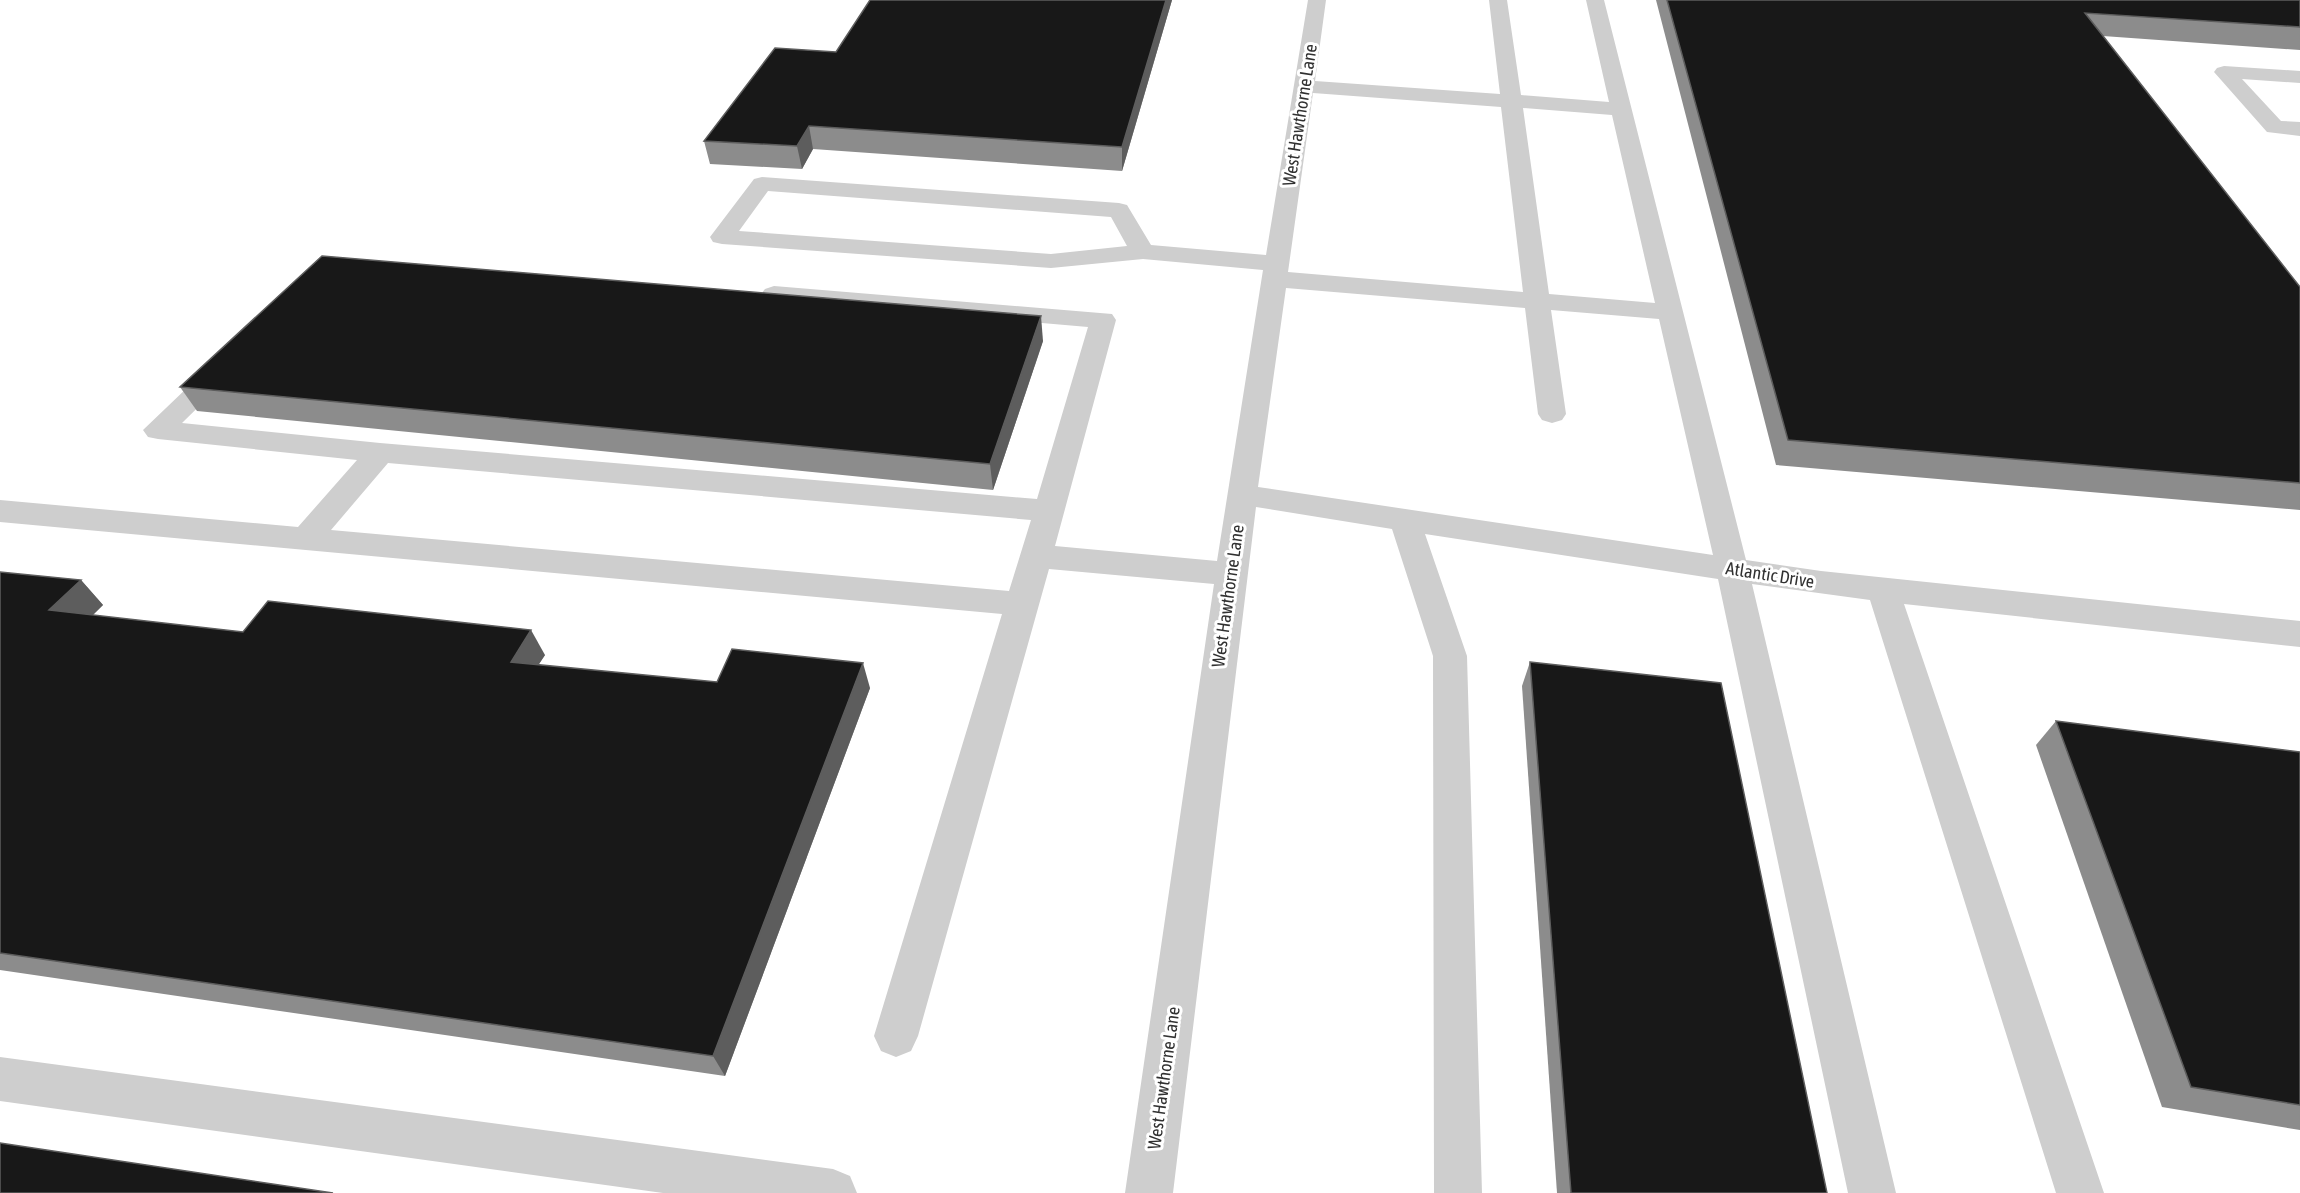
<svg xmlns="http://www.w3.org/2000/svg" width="2300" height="1193" viewBox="0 0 2300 1193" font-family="'Asap Condensed',sans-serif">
  <rect width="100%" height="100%" fill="#fff"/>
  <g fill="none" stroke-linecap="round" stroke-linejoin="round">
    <!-- minor -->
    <g fill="#cecece" fill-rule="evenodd">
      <path d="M1308,0H1326L1315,81L1500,94L1489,0H1507L1521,95L1609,102L1586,0H1604L1746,560L1821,571L2300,621V647L1904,604L2104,1193H2056L1870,600L1752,584L1896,1193H1848L1718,579L1425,534L1467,656L1482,1193H1434L1433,656L1392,529L1256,507L1173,1193H1125L1214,584L1049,569L918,1036L911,1051L896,1057L881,1051L874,1036L1002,614L0,522V500L298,527L357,460L158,439L148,437L143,430L212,364L222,362L232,364L236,370L182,423L380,443L1037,499L1088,327L765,299L761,294L765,289L774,286L1112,314L1116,320L1055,546L1217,561L1263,270L1143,259L1051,268L722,244L713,242L710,237L754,179L762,177L1119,203L1127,205L1151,245L1266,255ZM1313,93L1501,107L1523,292L1288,272ZM1523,108L1612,115L1655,303L1549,294ZM768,191L1111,217L1127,246L1051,254L739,231ZM1286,288L1525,308L1538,414L1542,420L1552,423L1562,420L1566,414L1551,310L1659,319L1713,555L1258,487ZM388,463L1031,520L1009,591L331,530Z"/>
      <path d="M2224,66L2300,71V83L2242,79L2281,121L2300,122V136L2267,132L2214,72L2217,68Z"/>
      <path d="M0,1057L833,1169L850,1176L857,1193H663L0,1101Z"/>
    </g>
  </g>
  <!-- wall -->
  <g fill="#8c8c8c">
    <path d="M1172,0L1122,171L813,149L802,169L710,164L704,141L836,52Z"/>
    <path d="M1656,0H2300V50L2103,36L2300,287V510L1776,465Z"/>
    <path d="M1043,341L993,490L197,411L180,387Z"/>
    <path d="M0,572L81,580L103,605L93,615L243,632L545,655L538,665L717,682L870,688L725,1076L0,970Z"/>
    <path d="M1530,662L1827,1193H1557L1522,686Z"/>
    <path d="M2056,721L2300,752V1130L2162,1107L2036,745Z"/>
  </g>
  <!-- shaded-wall -->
  <g fill="#5d5d5d">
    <path d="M1166,0H1172L1122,171V147Z"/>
    <path d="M809,126L813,149L802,169L797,146Z"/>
    <path d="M1041,316L1043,341L993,490L990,464Z"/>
    <path d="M81,580L103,605L72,635L49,610Z"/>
    <path d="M531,630L545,655L524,687L511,662Z"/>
    <path d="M863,663L870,688L725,1076L713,1056Z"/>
  </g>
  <!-- building -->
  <g fill="#181818" stroke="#5d5d5d" stroke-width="1.5">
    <path d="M870,0H1166L1122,147L809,126L797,146L704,141L775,48L836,52Z"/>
    <path d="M1667,0H2300V27L2085,13L2300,287V483L1788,440Z"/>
    <path d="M322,256L1041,316L990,464L180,387Z"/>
    <path d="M0,572L81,580L49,610L243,632L268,601L531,630L511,662L717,682L732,649L863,663L713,1056L0,953Z"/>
    <path d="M1530,662L1721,683L1827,1193H1571Z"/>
    <path d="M2056,721L2300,752V1105L2191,1087Z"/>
    <path d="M0,1143L333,1193H0Z"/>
  </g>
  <g text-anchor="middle" stroke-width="6" stroke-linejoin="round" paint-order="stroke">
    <!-- street labels -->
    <g font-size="18" fill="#313131" stroke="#fff">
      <text transform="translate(1300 115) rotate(-81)" y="6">West Hawthorne Lane</text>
      <text transform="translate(1770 575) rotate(9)" y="6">Atlantic Drive</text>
      <text transform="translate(1228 596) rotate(-82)" y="6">West Hawthorne Lane</text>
      <text transform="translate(1164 1078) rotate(-82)" y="6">West Hawthorne Lane</text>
    </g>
  </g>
</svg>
